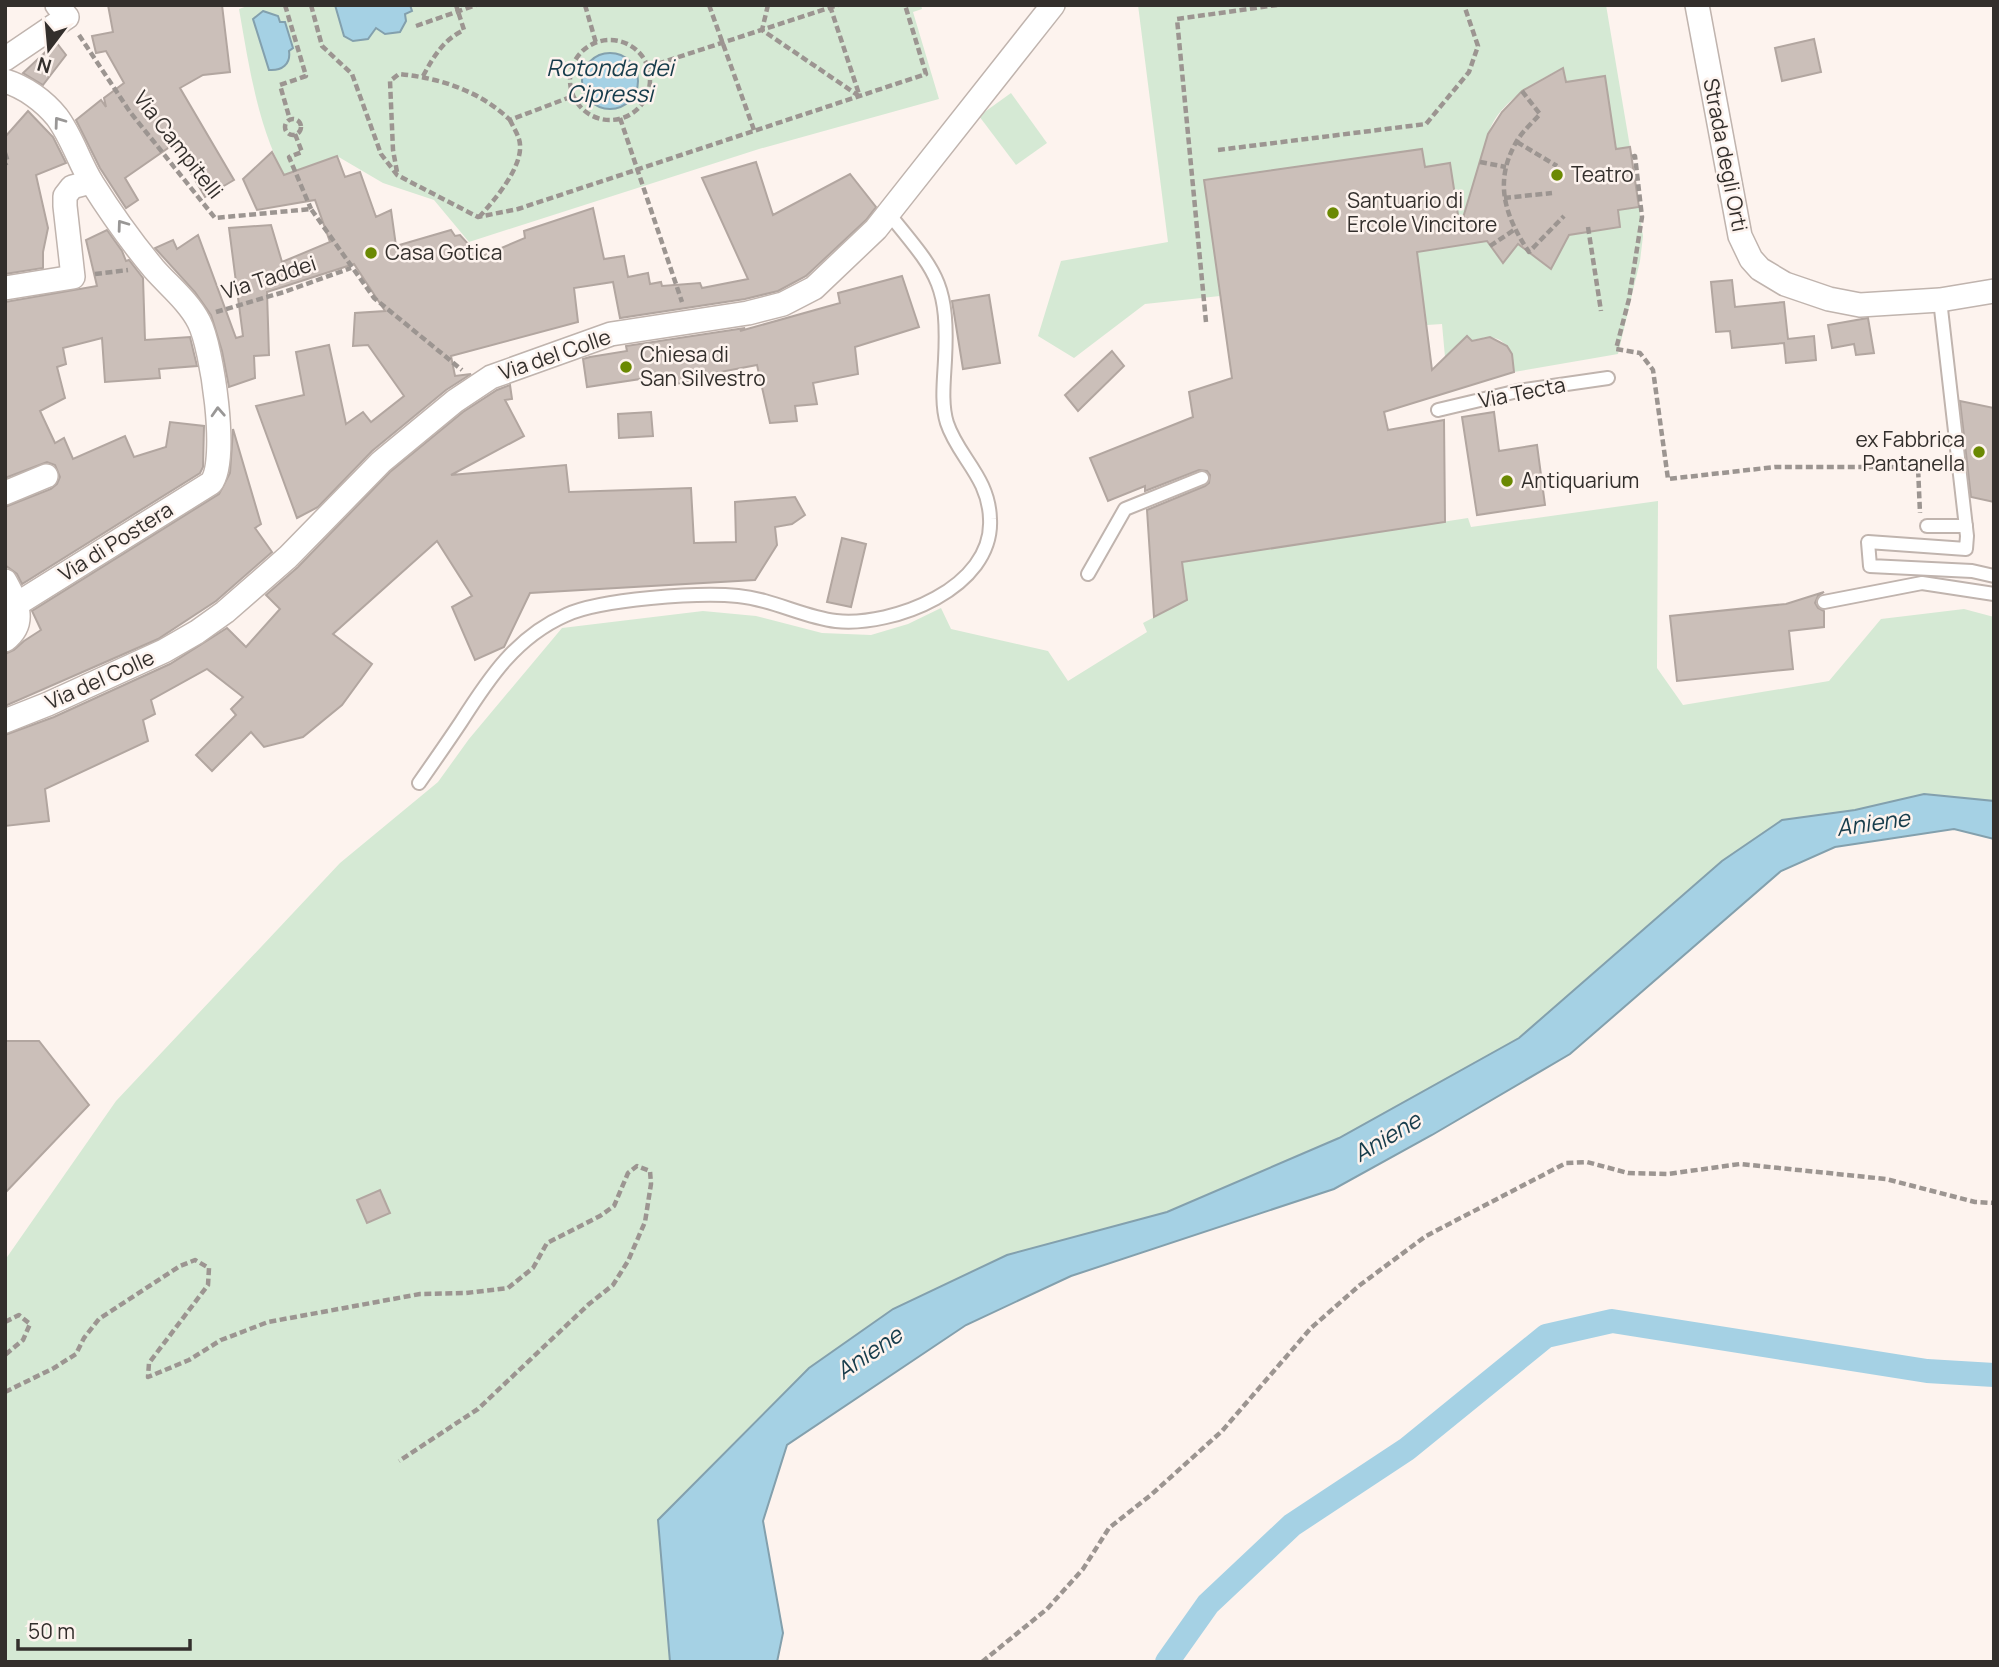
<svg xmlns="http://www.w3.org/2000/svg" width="1999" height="1667" viewBox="0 0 1999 1667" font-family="Manrope,sans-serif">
  <rect width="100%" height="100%" fill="#fdf3ee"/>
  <!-- green -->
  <g fill="#d5e9d4">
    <path d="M250,5H921L922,9L913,12L939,99L759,149L469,242L434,200L383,183L337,156L284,175C257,123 249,66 239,9Z"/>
    <path d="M1138,5H1606L1630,147L1616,149L1605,76L1566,82L1563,68C1536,81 1495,104 1488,136C1485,152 1486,170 1485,186C1483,219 1483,235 1502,263L1519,243L1550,269L1569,235L1620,227L1618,210L1639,207L1643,236L1640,261L1618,354L1514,372C1511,345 1501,330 1472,341L1467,336L1445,357L1442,324L1427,325L1419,271L1381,257L1462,244L1450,164L1425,167L1422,149L1204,181L1220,296L1145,304L1074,358L1038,336L1061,261L1168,242Z"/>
    <path d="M1011,93L1047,143L1016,165L979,116Z"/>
    <path d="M1658,501L1657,668L1683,705L1829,681L1881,619L1964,609L1994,617V801L1924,794L1855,810L1722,861L1519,1038L1339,1138L1167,1212L1007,1255L893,1309L809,1368L658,1520L670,1662H5V1260L116,1101L340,863L438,782L469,739L562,628L703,611L756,616L822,633L871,635L908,624L941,608L951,629L1048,651L1068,681L1147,632L1143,623L1187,600L1182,562L1468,518L1471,527Z"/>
  </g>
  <!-- water -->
  <g fill="#a5d1e4" stroke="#83a0ad" stroke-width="2">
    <path d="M335,5H410L412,11L405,14L406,21L400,32L385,34L376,28L368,39L353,41L344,36Z"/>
    <path d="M263,11L278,16L280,22H285L293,48L289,51C291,64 282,71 269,70L253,19Z"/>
    <circle cx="610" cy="81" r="28"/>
    <path d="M1924,794L1994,801V839L1954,829L1835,847L1781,871L1570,1054L1432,1135L1334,1189L1071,1276L966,1325L787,1445L763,1521L783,1633L777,1662H670L658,1520L809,1368L893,1309L1007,1255L1167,1212L1339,1138L1519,1038L1722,861L1782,820L1855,810Z"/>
  </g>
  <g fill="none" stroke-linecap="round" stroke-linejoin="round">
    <!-- canal -->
    <path stroke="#a5d1e4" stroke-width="24" d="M1167,1662L1208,1604L1292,1525L1407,1449L1546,1336L1612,1321L1927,1371L1994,1375"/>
  </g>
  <!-- building -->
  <g fill="#cbbfb9" stroke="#b2a6a0" stroke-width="2">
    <path d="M108,5H222L230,72L203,75L180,88L234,180L205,197L174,144L125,178L138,200L126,208L100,168L76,120L101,100L106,107L104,98L124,83L106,51L96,53L92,36L113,32Z"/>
    <path d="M1814,39L1821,72L1782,81L1775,48Z"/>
    <path d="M56,42L66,55L43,85L23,73Z"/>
    <path d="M1563,68L1566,82L1605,76L1616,149L1630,147L1639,207L1618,210L1620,227L1569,235L1551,269L1518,244L1503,263L1487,241L1417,252L1432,370L1467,336L1472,341L1490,337L1507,346L1512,354L1514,372L1384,412L1388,430L1444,420L1445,522L1182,562L1187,600L1154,617L1147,510L1205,486L1209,483L1210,475L1207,471L1199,470L1145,491V486L1108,501L1090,458L1193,417L1189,392L1232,378L1204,180L1422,149L1425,167L1450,163L1460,228L1488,134L1502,112L1522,91Z"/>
    <path d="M28,111L53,137L66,163L36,175L48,228L43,252V268L5,274V137Z"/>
    <path d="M272,152L284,175L337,156L345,177L360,172L376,217L391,210L396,246L451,230L455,236L460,235L480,257L525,238L524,231L593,208L604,259L624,256L628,277L648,273L650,284L661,282L662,286L700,283L702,288L748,279L702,178L756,162L773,215L850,174L876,207L866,220L806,276L778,291L745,299L620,318L613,282L574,288L578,322L451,356L455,376L471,374L446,390L372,451L318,507L297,518L256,406L304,395L296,352L329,345L346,424L363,412L371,422L404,396L368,345L353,346L355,313L385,311L354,264L267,292L269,355L254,356L255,378L229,387L222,351L211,315L195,292L155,248L173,240L177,249L198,235L236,338L243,336L229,228L271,225L282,262L330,242L315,200L257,210L243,179Z"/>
    <path d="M107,230L122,251L126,261L129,260L143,278L145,340L190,337L197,366L159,369L160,378L105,382L102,338L63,348L66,364L57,367L65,398L40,411L55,443L64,438L73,459L125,436L134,457L166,447L170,422L204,426L203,467L200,473L22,584L17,574L5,565V507L51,489L57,484L60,477L55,465L47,462L5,478V302L97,286L86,240Z"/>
    <path d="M902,276L919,327L855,347L858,374L813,383L817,404L795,406L797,421L770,423L757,365L715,373V377L675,384L674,374L587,387L583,359L590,357L627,351L626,346L745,328L740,331L840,303L838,293Z"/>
    <path d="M1732,280L1735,307L1784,302L1788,339L1814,336L1816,360L1786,363L1784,343L1732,348L1730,331L1716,332L1711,282Z"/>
    <path d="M989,295L1000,363L963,369L952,301Z"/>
    <path d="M1868,318L1874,353L1856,355L1854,344L1832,348L1828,325Z"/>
    <path d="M1112,351L1124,366L1078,411L1065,395Z"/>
    <path d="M510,385L512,399L505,400L524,436L451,475L566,465L569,492L691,488L694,543L736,542L735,502L795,497L805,515L792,524L775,527L777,545L755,580L530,593L504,647L475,660L452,607L472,596L437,541L333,634L372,664L342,705L303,737L264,747L251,732L212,771L196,755L236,715L231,709L243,697L207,669L151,700L155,714L143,720L148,741L45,789L49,821L5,826V735L54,717L170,664L227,628L246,647L280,609L266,595L298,567L390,472L463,412L497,390Z"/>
    <path d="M1960,401L1994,408V502L1971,497Z"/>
    <path d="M651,412L653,436L619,438L618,414Z"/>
    <path d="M1494,412L1499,451L1537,445L1545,505L1477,515L1462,417Z"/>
    <path d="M233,429L261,524L255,528L272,552L216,601L158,639L5,706V654L14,650L24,641L41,630L32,611L219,494L230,473Z"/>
    <path d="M842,538L866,544L851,607L827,602Z"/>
    <path d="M1824,592L1818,596L1815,603L1818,608L1824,611V627L1789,631L1793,669L1677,681L1670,616L1786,604Z"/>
    <path d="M5,1041H39L89,1105L5,1193Z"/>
    <path d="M380,1190L390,1213L367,1223L357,1200Z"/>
  </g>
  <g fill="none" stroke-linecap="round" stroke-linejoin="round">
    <defs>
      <g id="lane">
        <path d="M1940,300L1967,536L1966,549L1868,542L1870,566L1972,571L1994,576"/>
        <path d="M1438,410L1518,391L1608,378"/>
        <path d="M1927,526H1966"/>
        <path d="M1088,574L1125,509L1202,478"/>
        <path d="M1824,602L1922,583L1994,594"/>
        <path d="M419,783C433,763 447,743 461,722C489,678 516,637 566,615C600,599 700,592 738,596C772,599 803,617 836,621C893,627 994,588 990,519C989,477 958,457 947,423C941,404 944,380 945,360C949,282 936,272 889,214"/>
      </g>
      <g id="street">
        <path d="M1697,5L1740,236L1751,259L1760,269L1785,284L1829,299L1860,305L1940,300L1994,291"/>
        <path d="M5,59L67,17L57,5"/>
        <path d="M5,81C25,87 44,101 57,117C72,137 79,162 92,183C109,210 134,245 154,269C169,286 189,302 199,322C212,347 229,461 211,483L17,604"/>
        <path d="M5,288L73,277L65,206V196L72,187L91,182"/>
        <path d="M5,493L46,476"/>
        <path d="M5,581C16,602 28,622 5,640"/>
        <path d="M5,721L48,704L164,651L197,632L225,612L288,557L381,462L455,401L491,377L611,334L748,313L783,304L814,288L876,229L1053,5"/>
      </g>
    </defs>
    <!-- lane casing -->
    <use href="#lane" stroke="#c0b4ae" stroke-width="16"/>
    <!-- street casing -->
    <use href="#street" stroke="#c0b4ae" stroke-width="26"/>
    <!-- path -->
    <g stroke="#9c9591" stroke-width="4.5" stroke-dasharray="7 3.5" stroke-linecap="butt">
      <path d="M285,5L306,76L280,85L290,120"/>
      <path d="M311,5L322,46L352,74L381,154L397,175L478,217L518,209L926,74L905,5"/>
      <path d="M585,5L596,43"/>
      <path d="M709,5L754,130"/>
      <path d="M768,5L762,30L859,96"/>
      <path d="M830,6L859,94"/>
      <path d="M416,26L476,5"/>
      <path d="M79,35L130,112L215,218L311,209L374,298L462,370"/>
      <circle cx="610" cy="80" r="40"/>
      <path d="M648,67L838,5"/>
      <path d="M423,76C434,56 443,40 464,30L456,5"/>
      <path d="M1522,91L1540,114C1533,122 1524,130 1518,139C1493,180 1504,215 1529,252L1564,216"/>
      <path d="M620,118L682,302"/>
      <circle cx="293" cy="127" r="8"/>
      <path d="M295,134L302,152L289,157L311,209"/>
      <path d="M1517,142L1557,166"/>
      <path d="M1218,150L1426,124L1469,72L1478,46L1464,5"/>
      <path d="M5,153L8,162L5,164"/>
      <path d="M1632,157L1635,156L1642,217L1629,299L1616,349L1640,353L1653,370L1668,479L1775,467H1918L1920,513"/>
      <path d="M1480,162L1506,167"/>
      <path d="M397,172L393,150L390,81L399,74C440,78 480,91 510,120L573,96"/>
      <path d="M1504,198L1552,193"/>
      <path d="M479,217C494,201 522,168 520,145C520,137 513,127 510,120"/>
      <path d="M1588,227L1601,311"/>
      <path d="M1490,246L1514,230"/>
      <path d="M95,274L128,270"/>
      <path d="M216,312L284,292L351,268"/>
      <path d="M1206,322L1177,19L1277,5"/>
      <path d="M5,1322L19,1315L30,1324L23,1340L5,1355"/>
      <path d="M5,1392L54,1368L76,1354L84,1338L99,1319L180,1266L195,1260L209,1268L208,1285L149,1363L148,1377L189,1360L221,1340L268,1322L420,1294L466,1293L508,1288L533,1268L547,1243L600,1216L614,1206L628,1173L637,1166L650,1171L651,1184L645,1222L628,1261L613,1285L589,1304L478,1409L399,1461"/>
      <path d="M982,1662L1047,1609L1083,1569L1109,1528L1152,1494L1222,1431L1311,1328L1360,1285L1426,1236L1566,1163L1587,1162L1628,1173L1668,1174L1740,1164L1886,1179L1975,1202L1994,1203"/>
    </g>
    <!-- lane -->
    <use href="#lane" stroke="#fff" stroke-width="12"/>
    <!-- street -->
    <use href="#street" stroke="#fff" stroke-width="23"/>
  </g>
  <!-- one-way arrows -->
  <defs><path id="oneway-chevron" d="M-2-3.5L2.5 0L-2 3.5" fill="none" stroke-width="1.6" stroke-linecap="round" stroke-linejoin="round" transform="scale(1.75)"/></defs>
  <g stroke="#999796">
    <use href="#oneway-chevron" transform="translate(59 122) rotate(-126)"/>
    <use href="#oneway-chevron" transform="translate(122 225) rotate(-126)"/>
    <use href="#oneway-chevron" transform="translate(218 412) rotate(-93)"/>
  </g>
  <!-- markers -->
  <g fill="#6b8902" stroke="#fdf3ee" stroke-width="2.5">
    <circle cx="1557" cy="175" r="7"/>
    <circle cx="1333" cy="213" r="7"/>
    <circle cx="371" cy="253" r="7"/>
    <circle cx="626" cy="367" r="7"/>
    <circle cx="1979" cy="452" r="7"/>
    <circle cx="1507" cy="481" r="7"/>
  </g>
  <g text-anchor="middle" stroke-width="5" stroke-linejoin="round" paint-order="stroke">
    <!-- street labels -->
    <g font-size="21" fill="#332f2c" stroke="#fdf3ee">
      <text transform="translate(178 145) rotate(52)" y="7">Via Campitelli</text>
      <text transform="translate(1725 155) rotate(79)" y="7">Strada degli Orti</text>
      <text transform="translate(269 278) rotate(-18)" y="7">Via Taddei</text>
      <text transform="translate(555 355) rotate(-19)" y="7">Via del Colle</text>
      <text transform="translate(1522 393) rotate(-11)" y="7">Via Tecta</text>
      <text transform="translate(116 542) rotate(-32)" y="7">Via di Postera</text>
      <text transform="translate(100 680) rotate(-24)" y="7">Via del Colle</text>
    </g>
    <!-- poi labels -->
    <g font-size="21" fill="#332f2c" stroke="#fdf3ee" text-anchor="start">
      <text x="1571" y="182">Teatro</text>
      <text x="1347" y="208">Santuario di<tspan x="1347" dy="24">Ercole Vincitore</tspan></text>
      <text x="385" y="260">Casa Gotica</text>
      <text x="640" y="362">Chiesa di<tspan x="640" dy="24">San Silvestro</tspan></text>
      <text x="1965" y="447" text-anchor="end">ex Fabbrica<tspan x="1965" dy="24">Pantanella</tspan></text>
      <text x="1521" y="488">Antiquarium</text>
    </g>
    <!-- water labels -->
    <g font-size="23" font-style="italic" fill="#163c4b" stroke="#fdf3ee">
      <text x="610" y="76">Rotonda dei<tspan x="610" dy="26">Cipressi</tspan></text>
      <text transform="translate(1873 823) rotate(-8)" y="8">Aniene</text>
      <text transform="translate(1387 1137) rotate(-31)" y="8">Aniene</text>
      <text transform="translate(869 1353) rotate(-34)" y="8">Aniene</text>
    </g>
  </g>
  <!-- border -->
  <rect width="1999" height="1667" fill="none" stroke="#332f2c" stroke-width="14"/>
  <!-- north arrow -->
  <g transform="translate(49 49) rotate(196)" stroke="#fdf3ee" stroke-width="5" paint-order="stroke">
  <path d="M0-5L12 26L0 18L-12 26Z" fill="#332f2c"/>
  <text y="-10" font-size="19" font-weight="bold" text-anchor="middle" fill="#332f2c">N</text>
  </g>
  <!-- scale -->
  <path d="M18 1639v10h172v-10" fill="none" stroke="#332f2c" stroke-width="3.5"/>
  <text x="28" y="1639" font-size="21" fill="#332f2c" stroke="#fdf3ee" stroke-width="5" paint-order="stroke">50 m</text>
</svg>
